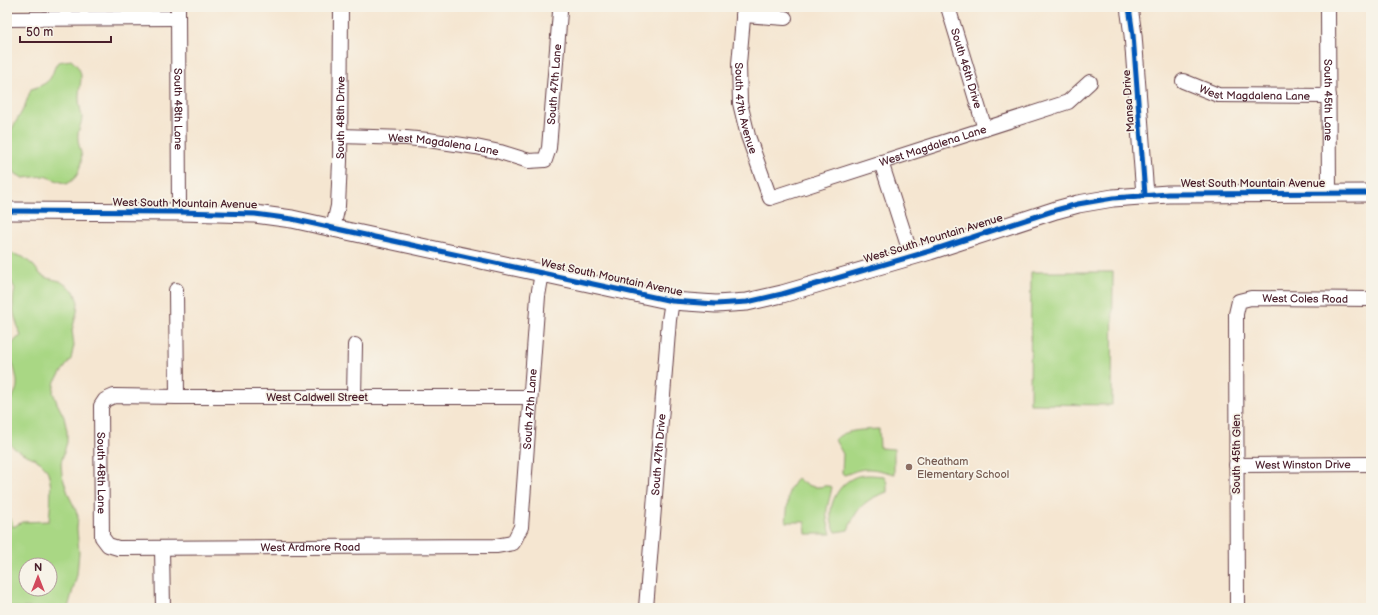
<svg xmlns="http://www.w3.org/2000/svg" width="1378" height="615" viewBox="0 0 1378 615" font-family="'Balsamiq Sans',sans-serif">
  <rect width="100%" height="100%" fill="#f7f3e8"/>
  <filter id="ink" filterUnits="userSpaceOnUse"><feTurbulence type="fractalNoise" baseFrequency=".025" numOctaves="2"/><feDisplacementMap in="SourceGraphic" scale="8" xChannelSelector="R" yChannelSelector="G"/><feConvolveMatrix kernelMatrix="1 2 1 2 8 2 1 2 1" color-interpolation-filters="sRGB"/></filter>
  <filter id="wash" filterUnits="userSpaceOnUse"><feTurbulence type="fractalNoise" baseFrequency=".012" numOctaves="4" result="noise"/><feDisplacementMap in="SourceGraphic" scale="16" xChannelSelector="R" yChannelSelector="G"/><feGaussianBlur stdDeviation="0.9" result="paint"/><feColorMatrix in="noise" values="0 0 0 0 0 0 0 0 0 0 0 0 0 0 0 0 0 1.4 0 .05"/><feComposite in="paint" operator="in"/></filter>
  <g filter="url(#wash)">
    <rect width="100%" height="100%" fill="#f5e6d1"/>
    <!-- green -->
    <g fill="#a9d784" stroke="#7a7b58" fill-rule="evenodd">
      <path d="M71,60C87,73 79,81 79,98C79,105 81,111 82,117C82,124 77,131 78,138C78,146 83,153 81,162C79,173 77,178 67,184L44,176L23,178L16,174L10,166L7,158V137L24,108L31,89C38,87 47,84 51,77C54,71 54,67 58,62Z"/>
      <path d="M7,252L23,257L33,265L41,275L47,278L60,281L74,291L78,302L77,312L72,330L74,345L71,359L55,381L53,392L57,403L64,417L67,431V442L61,463L62,475L69,496L74,506L78,516L77,529L79,552L77,575L68,608H12L7,603V517L12,521L13,527L22,522L49,521C50,507 54,478 45,467C36,454 12,455 7,438C6,434 6,412 7,408C9,400 17,393 17,385C18,368 0,347 21,336C15,318 10,307 15,289L7,273ZM26,565H50V589H26Z"/>
      <path d="M1031,272H1113L1112,405L1030,404Z"/>
      <path d="M879,429L880,448L894,449V474C882,471 871,467 859,470C854,471 849,474 844,475L842,473L843,454L835,440C843,429 866,430 879,429Z"/>
      <path d="M871,475L884,476L887,483V492C864,500 857,508 848,530L836,532C823,512 836,483 858,476C862,475 867,475 871,475Z"/>
      <path d="M797,478C803,484 810,487 819,487C825,486 827,485 832,487C828,509 823,510 831,534H806L805,522H786L789,490Z"/>
    </g>
  </g>
  <g filter="url(#ink)">
    <g fill="none" stroke-linecap="round" stroke-linejoin="round">
      <defs>
        <g id="minor">
          <path id="s1" d="M178,7L179,212"/>
          <path id="s2" d="M744,7L739,64L740,103L748,136L770,198L1068,102L1090,82"/>
          <path id="s3" d="M948,7L985,129"/>
          <path id="s4" d="M1328,7L1329,193"/>
          <path d="M743,15L785,18"/>
          <path d="M7,19L178,18"/>
          <path id="s5" d="M1183,81L1218,95L1329,96"/>
          <path id="s6" d="M340,136L406,138L428,140L476,147L500,152L529,161L545,160L549,148L560,12L559,7"/>
          <path d="M881,162L911,255"/>
          <path id="s7" d="M333,228L338,206L340,161L341,7"/>
          <path d="M176,290L177,397"/>
          <path d="M354,397L355,345"/>
          <path id="s8" d="M530,397H177L114,396L105,400L101,406L102,537L108,545L118,548L496,546L513,543L521,527L538,296L542,273"/>
          <path id="s9" d="M1236,465L1371,464"/>
          <path d="M162,548L163,608"/>
          <path id="s10" d="M646,608L669,320L672,301"/>
          <path id="s11" d="M1237,608L1236,314L1239,301L1251,298L1371,299"/>
        </g>
        <g id="tertiary">
          <path d="M1129,7L1133,35L1145,195"/>
          <path d="M7,211L179,212L255,214L292,219L333,228L672,301L716,304L747,302L782,294L930,251L1056,210L1078,204L1113,198L1168,194L1371,193"/>
        </g>
      </defs>
      <!-- minor casing -->
      <use href="#minor" stroke="#643d44" stroke-width="16"/>
      <!-- tertiary casing -->
      <use href="#tertiary" stroke="#643d44" stroke-width="19"/>
      <!-- minor -->
      <use href="#minor" stroke="#fff" stroke-width="14"/>
      <!-- tertiary -->
      <use href="#tertiary" stroke="#fff" stroke-width="17"/>
      <defs>
        <g id="cycleway">
          <path d="M1129,7L1133,35L1145,195"/>
          <path d="M7,211L179,212L255,214L292,219L333,228L672,301L716,304L747,302L782,294L930,251L1056,210L1078,204L1113,198L1168,194L1371,193"/>
        </g>
      </defs>
      <!-- cycleway casing -->
      <use href="#cycleway" stroke="#f7f3e8" stroke-width="8"/>
      <!-- cycleway -->
      <use href="#cycleway" stroke="#0057b8" stroke-width="5"/>
    </g>
  </g>
  <!-- markers -->
  <circle fill="#8d6e63" stroke="#f7f3e8" stroke-width="1.5" cx="909" cy="467" r="4"/>
  <g text-anchor="middle" stroke-width="3.5" stroke-linejoin="round" paint-order="stroke">
    <!-- street labels -->
    <g font-size="11" fill="#4a1f2b" stroke="#f7f3e8">
      <text dy="4" stroke="none"><textPath href="#s3" startOffset="64">South 46th Drive</textPath></text>
      <text dy="4" stroke="none"><textPath href="#s6" startOffset="284">South 47th Lane</textPath></text>
      <text dy="4" stroke="none"><textPath href="#s5" startOffset="74">West Magdalena Lane</textPath></text>
      <text dy="4" stroke="none"><textPath href="#s4" startOffset="93">South 45th Lane</textPath></text>
      <text transform="translate(1128 101) rotate(-94)" y="4">Mansa Drive</text>
      <text dy="4" stroke="none"><textPath href="#s2" startOffset="102">South 47th Avenue</textPath></text>
      <text dy="4" stroke="none"><textPath href="#s1" startOffset="102">South 48th Lane</textPath></text>
      <text dy="4" stroke="none"><textPath href="#s7" startOffset="111">South 48th Drive</textPath></text>
      <text dy="4" stroke="none"><textPath href="#s6" startOffset="104">West Magdalena Lane</textPath></text>
      <text dy="4" stroke="none"><textPath href="#s2" startOffset="367">West Magdalena Lane</textPath></text>
      <text x="1253" y="187">West South Mountain Avenue</text>
      <text transform="translate(185 203) rotate(1)" y="4">West South Mountain Avenue</text>
      <text transform="translate(933 238) rotate(-17)" y="4">West South Mountain Avenue</text>
      <text transform="translate(612 277) rotate(12)" y="4">West South Mountain Avenue</text>
      <text dy="4" stroke="none"><textPath href="#s11" startOffset="374">West Coles Road</textPath></text>
      <text x="317" y="401">West Caldwell Street</text>
      <text dy="4" stroke="none"><textPath href="#s8" startOffset="1116">South 47th Lane</textPath></text>
      <text dy="4" stroke="none"><textPath href="#s10" startOffset="154">South 47th Drive</textPath></text>
      <text transform="translate(1236 454) rotate(-90)" y="4">South 45th Glen</text>
      <text dy="4" stroke="none"><textPath href="#s9" startOffset="67">West Winston Drive</textPath></text>
      <text dy="4" stroke="none"><textPath href="#s8" startOffset="500">South 48th Lane</textPath></text>
      <text dy="4" stroke="none"><textPath href="#s8" startOffset="777">West Ardmore Road</textPath></text>
    </g>
    <!-- education labels -->
    <g font-size="11" fill="#785e54" stroke="#f7f3e8" text-anchor="start">
      <text x="917" y="465">Cheatham<tspan x="917" dy="13">Elementary School</tspan></text>
    </g>
  </g>
  <!-- margin -->
  <rect width="1378" height="615" fill="none" stroke="#f7f3e8" stroke-width="24"/>
  <!-- north arrow -->
  <g transform="translate(38 577)"><circle r="19" fill="#f7f3e8" stroke="#b29e9c"/>
  <path d="M0-3L7 15L0 10L-7 15Z" fill="#d1495b"/>
  <text y="-6" font-size="11" font-weight="bold" text-anchor="middle" fill="#4a1f2b">N</text>
  </g>
  <!-- scale -->
  <path d="M20 36v6h91v-6" fill="none" stroke="#4a1f2b" stroke-width="2"/>
  <text x="26" y="36" font-size="12" fill="#4a1f2b" stroke="#f7f3e8" stroke-width="3" paint-order="stroke">50 m</text>
</svg>
